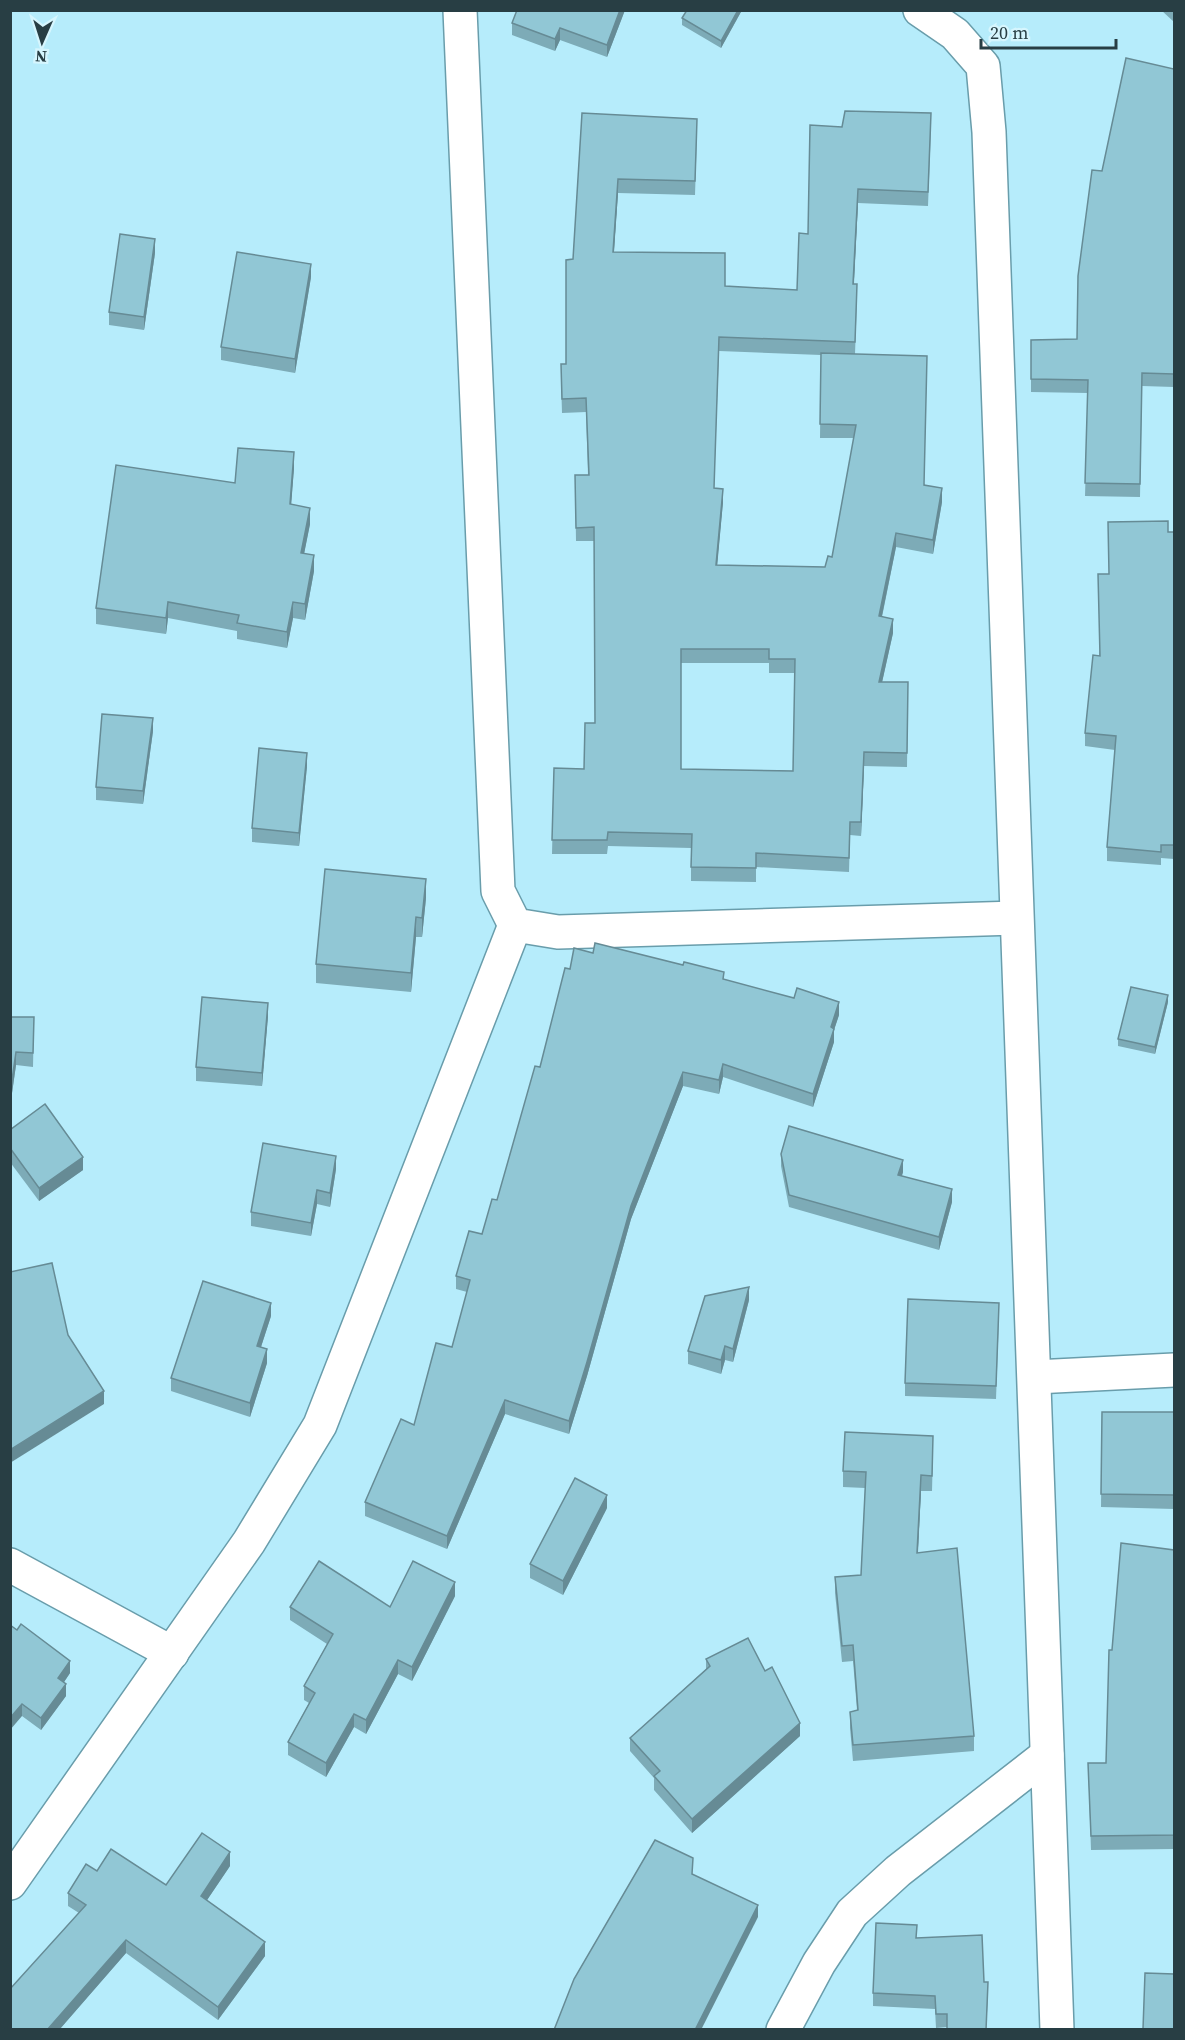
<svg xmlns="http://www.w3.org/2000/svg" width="1185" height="2040" viewBox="0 0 1185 2040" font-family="'Source Serif 4',serif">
  <rect width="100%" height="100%" fill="#b6ecfb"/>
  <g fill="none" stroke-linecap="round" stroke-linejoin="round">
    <defs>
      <g id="minor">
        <path d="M460,10L498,891L515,925L558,932L1016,918"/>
        <path d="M920,10L955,34L983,66L989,132C1010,764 1035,1397 1057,2030"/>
        <path d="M1035,1377L1174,1370"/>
        <path d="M10,1565L172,1653"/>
        <path d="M10,1883L249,1542L320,1425L515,925"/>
        <path d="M783,2030L819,1963L852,1913L898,1871L1047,1755"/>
      </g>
    </defs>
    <!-- minor casing -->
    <use href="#minor" stroke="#699dab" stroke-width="36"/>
    <!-- minor -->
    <use href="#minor" stroke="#fff" stroke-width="33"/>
  </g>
  <!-- wall -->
  <g fill="#7dabb7" fill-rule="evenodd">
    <path d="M517,10H625L607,57L560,40L555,51L512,35V23Z"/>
    <path d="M742,10L721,48L682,25V18Z"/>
    <path d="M1161,10H1174V22Z"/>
    <path d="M1174,69V387L1142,386L1140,497L1085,496L1088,393L1031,392V340L1077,339L1102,171Z"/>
    <path d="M582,113L697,133L695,195L618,193L614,252L725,287L797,290L808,234L842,127H931L928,206L858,203L854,284L857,298L855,354L925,485L942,502L933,554L896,547L882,617L893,633L882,682H908L907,767L864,766L861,836L850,835L849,872L756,867V882L691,881V848L608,846L607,854H552L554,768L584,769L595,723L594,541H576L575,475H588L586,412L562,413L561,378V364H566L573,259ZM719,351L821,355L820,438H854L832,557L825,567L717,565L723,502L714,488ZM681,663H769V673H795L793,771L681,769Z"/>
    <path d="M155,253L144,330L109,325V312Z"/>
    <path d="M311,277L295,373L221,360V347Z"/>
    <path d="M294,468L291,504L310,524L304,554L314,571L305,620L293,618L287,648L237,639V631L168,618L166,634L96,624V608Z"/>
    <path d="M1168,532H1174V859L1161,858V865L1107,861V847L1115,750L1085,746V733L1099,656L1109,574Z"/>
    <path d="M153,731L143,804L96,800V787Z"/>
    <path d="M307,766L299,846L252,842V828Z"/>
    <path d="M426,898L422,937H416L411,992L316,983V964Z"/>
    <path d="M593,953L724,980L839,1015L834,1030V1042L813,1107L723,1077L719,1094L683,1086L631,1219L587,1376L569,1434L505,1414L447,1549L365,1516V1502L414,1425L452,1347L467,1292L456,1289V1276L482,1234L497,1200L540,1067L570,969Z"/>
    <path d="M1168,1002L1155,1054L1118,1046V1039Z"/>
    <path d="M268,1016L262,1086L196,1081V1067Z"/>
    <path d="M10,1017H34L33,1067L16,1065L11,1100Z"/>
    <path d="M10,1130L83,1170L39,1201L10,1162Z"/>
    <path d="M781,1154L903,1172L902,1176L952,1202L939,1250L789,1207L781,1166Z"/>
    <path d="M336,1169L330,1207L317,1204L311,1236L251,1226V1212Z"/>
    <path d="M749,1300L733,1362L725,1360L721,1374L688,1364V1351Z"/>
    <path d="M271,1316L261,1347L267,1363L250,1417L171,1391V1378Z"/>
    <path d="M999,1316L996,1399L905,1396V1383Z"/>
    <path d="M1102,1412H1174V1509L1101,1507Z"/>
    <path d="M933,1452L932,1491H921L918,1553L974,1736V1751L853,1761L850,1728V1712L857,1710L853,1661L842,1662L835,1593V1577L861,1575L865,1488L843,1487V1471Z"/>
    <path d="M607,1508L563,1595L530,1578V1564Z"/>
    <path d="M1174,1550V1849L1091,1850L1088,1763H1106L1112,1650Z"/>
    <path d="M455,1596L412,1681L398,1674L366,1734L354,1727L326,1777L288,1755V1742L309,1703L304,1700V1686L327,1644L290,1620V1607H390Z"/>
    <path d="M10,1625L70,1673L64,1682L66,1696L41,1730L22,1716Z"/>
    <path d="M706,1659L800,1736L692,1833L654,1790V1778L630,1751V1738L706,1669Z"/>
    <path d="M230,1866L207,1900L265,1956L218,2020L126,1953L59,2030H10L79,1913L68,1906V1893L97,1871L166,1885Z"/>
    <path d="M917,1938L984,1982L988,1996L986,2030H947V2027L936,2028L935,2009L873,2006V1993Z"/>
  </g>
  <!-- shaded-wall -->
  <g fill="#668b95">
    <path d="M620,10H625L607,57V45Z"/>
    <path d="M738,10H742L721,48V41Z"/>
    <path d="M560,28V40L555,51V39Z"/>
    <path d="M618,179V193L613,265V252Z"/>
    <path d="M858,189V203L853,298V284Z"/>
    <path d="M155,239V253L144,330V317Z"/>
    <path d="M311,264V277L295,373V359Z"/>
    <path d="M294,452V468L290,520V504Z"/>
    <path d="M942,488V502L933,554V540Z"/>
    <path d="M723,489V502L716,579V565Z"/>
    <path d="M310,508V524L301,569V553Z"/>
    <path d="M896,533V547L879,630V616Z"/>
    <path d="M314,555V571L305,620V604Z"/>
    <path d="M168,602V618L166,634V618Z"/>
    <path d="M293,602V618L287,648V632Z"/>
    <path d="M893,619V633L879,696V682Z"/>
    <path d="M153,718V731L143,804V791Z"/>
    <path d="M864,752V766L861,836V822Z"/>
    <path d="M307,753V766L299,846V833Z"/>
    <path d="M426,879V898L422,937V918Z"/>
    <path d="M416,917V937L411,992V973Z"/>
    <path d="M1168,995V1002L1155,1054V1047Z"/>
    <path d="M839,1002V1015L834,1030V1042L813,1107V1094L831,1027Z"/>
    <path d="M268,1003V1016L262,1086V1073Z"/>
    <path d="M16,1052V1065L11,1100V1087Z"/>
    <path d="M723,1064V1077L719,1094V1080Z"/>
    <path d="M683,1072V1086L631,1219L587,1376L569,1434V1421L631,1206Z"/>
    <path d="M336,1156V1169L330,1207V1193Z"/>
    <path d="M83,1157V1170L39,1201V1188Z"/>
    <path d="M903,1160V1172L898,1187V1175Z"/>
    <path d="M952,1189V1202L939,1250V1237Z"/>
    <path d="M317,1190V1204L311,1236V1223Z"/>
    <path d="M749,1287V1300L733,1362V1349Z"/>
    <path d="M271,1303V1316L257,1359V1346Z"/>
    <path d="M725,1346V1360L721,1374V1360Z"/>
    <path d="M267,1349V1363L250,1417V1403Z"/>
    <path d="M104,1391V1404L10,1463V1450Z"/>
    <path d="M505,1400V1414L447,1549V1536Z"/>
    <path d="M921,1475V1491L917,1568V1553Z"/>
    <path d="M607,1495V1508L563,1595V1581Z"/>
    <path d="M455,1582V1596L412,1681V1667Z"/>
    <path d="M398,1660V1674L366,1734V1720Z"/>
    <path d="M70,1661V1673L58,1691V1678Z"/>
    <path d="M66,1684V1696L41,1730V1718Z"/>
    <path d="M22,1704V1716L10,1730V1718Z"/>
    <path d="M354,1714V1727L326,1777V1763Z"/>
    <path d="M800,1723V1736L692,1833V1819Z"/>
    <path d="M230,1852V1866L201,1909V1896Z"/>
    <path d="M758,1905V1917L701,2030H695Z"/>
    <path d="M126,1940V1953L59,2030H47Z"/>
    <path d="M265,1942V1956L218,2020V2007Z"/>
  </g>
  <!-- building -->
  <g fill="#91c7d5" stroke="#668b95" stroke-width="1.5" fill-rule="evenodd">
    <path d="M517,10H620L607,45L560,28L555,39L512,23Z"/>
    <path d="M687,10H738L721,41L682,18Z"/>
    <path d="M1126,58L1174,69V374L1142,373L1140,484L1085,483L1088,380L1031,379V340L1077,339L1078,276L1092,170L1102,171Z"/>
    <path d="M845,111L931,113L928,192L858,189L853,284H857L855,342L719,337L714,488L723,489L716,565L825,567L828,556L832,557L856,425L820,424L821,353L927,356L924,485L942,488L933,540L896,533L879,616L893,619L879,682H908L907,753L864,752L861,822H850L849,858L756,853V868L691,867L692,834L608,832L607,840H552L554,768L584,769L585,723H595L594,527L576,528L575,475H589L586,398L562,399L561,364H566V260L573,259L582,113L697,119L695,181L618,179L613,252L725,253V286L797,290L799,233L808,234L810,125L842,127ZM681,649H769V659H795L793,771L681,769Z"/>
    <path d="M120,234L155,239L144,317L109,312Z"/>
    <path d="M237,252L311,264L295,359L221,347Z"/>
    <path d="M238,448L294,452L290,504L310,508L301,553L314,555L305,604L293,602L287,632L237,623L239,615L168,602L166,618L96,608L116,465L235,483Z"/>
    <path d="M1168,521V532H1174V845H1161V852L1107,847L1116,736L1085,733L1093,655L1100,656L1098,574H1109L1108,522Z"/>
    <path d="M102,714L153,718L143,791L96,787Z"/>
    <path d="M259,748L307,753L299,833L252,828Z"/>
    <path d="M325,869L426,879L422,918L416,917L411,973L316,964Z"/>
    <path d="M595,943L683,965L684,962L724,972L723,979L794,998L797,988L839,1002L831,1027L834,1029L813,1094L723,1064L719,1080L683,1072L631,1206L587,1362L569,1421L505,1400L447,1536L365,1502L401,1419L414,1425L436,1343L452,1347L470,1280L456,1276L469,1231L482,1234L492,1199L497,1200L535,1066L540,1067L565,968L570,969L574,948L593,953Z"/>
    <path d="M1131,987L1168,995L1155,1047L1118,1039Z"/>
    <path d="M202,997L268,1003L262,1073L196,1067Z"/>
    <path d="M10,1017H34L33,1053L16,1052L11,1087Z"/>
    <path d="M45,1104L83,1157L39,1188L10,1148V1130Z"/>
    <path d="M789,1126L903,1160L898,1175L952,1189L939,1237L789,1195L781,1154Z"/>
    <path d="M263,1143L336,1156L330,1193L317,1190L311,1223L251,1212Z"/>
    <path d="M52,1263L68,1335L104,1391L10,1450V1272Z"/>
    <path d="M203,1281L271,1303L257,1346L267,1349L250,1403L171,1378Z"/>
    <path d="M749,1287L733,1349L725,1346L721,1360L688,1351L705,1296Z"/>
    <path d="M908,1299L999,1303L996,1386L905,1383Z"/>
    <path d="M1102,1412H1174V1495L1101,1494Z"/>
    <path d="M845,1432L933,1436L932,1476L921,1475L917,1553L957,1548L974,1736L853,1745L850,1712L858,1710L853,1645L842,1646L835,1577L861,1575L866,1472L843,1471Z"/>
    <path d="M575,1478L607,1495L563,1581L530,1564Z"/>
    <path d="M1121,1543L1174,1550V1835L1091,1836L1088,1763H1106L1109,1650H1112Z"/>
    <path d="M319,1561L390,1607L413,1561L455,1582L412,1667L398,1660L366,1720L354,1714L326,1763L288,1742L315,1693L304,1686L333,1634L290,1607Z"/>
    <path d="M21,1624L70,1661L58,1678L66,1684L41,1718L22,1704L10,1718V1625L17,1630Z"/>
    <path d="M748,1638L765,1671L772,1667L800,1723L692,1819L654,1776L660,1771L630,1738L710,1666L706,1659Z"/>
    <path d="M202,1833L230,1852L201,1896L265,1942L218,2007L126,1940L47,2030H10V1989L86,1905L68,1893L86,1864L97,1871L111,1849L166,1885Z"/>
    <path d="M655,1840L693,1858L692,1874L758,1905L695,2030H554L574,1979Z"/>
    <path d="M876,1923L917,1925L916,1938L982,1935L984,1982H988L986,2030H947V2014H936L935,1996L873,1993Z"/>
    <path d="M1145,1973L1174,1974V2030L1143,2029Z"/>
  </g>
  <!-- border -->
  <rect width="1185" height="2040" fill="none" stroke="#283e44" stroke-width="24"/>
  <!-- north arrow -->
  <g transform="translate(42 42) rotate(183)" stroke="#d6f6fe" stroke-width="4.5" paint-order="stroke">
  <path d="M0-4.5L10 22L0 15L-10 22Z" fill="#283e44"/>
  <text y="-9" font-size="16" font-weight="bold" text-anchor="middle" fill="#283e44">N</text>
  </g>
  <!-- scale -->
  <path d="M981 39v9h135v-9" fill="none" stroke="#283e44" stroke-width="3"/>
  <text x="990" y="39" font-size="18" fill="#283e44" stroke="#d6f6fe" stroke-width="4.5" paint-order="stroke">20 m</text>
</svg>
